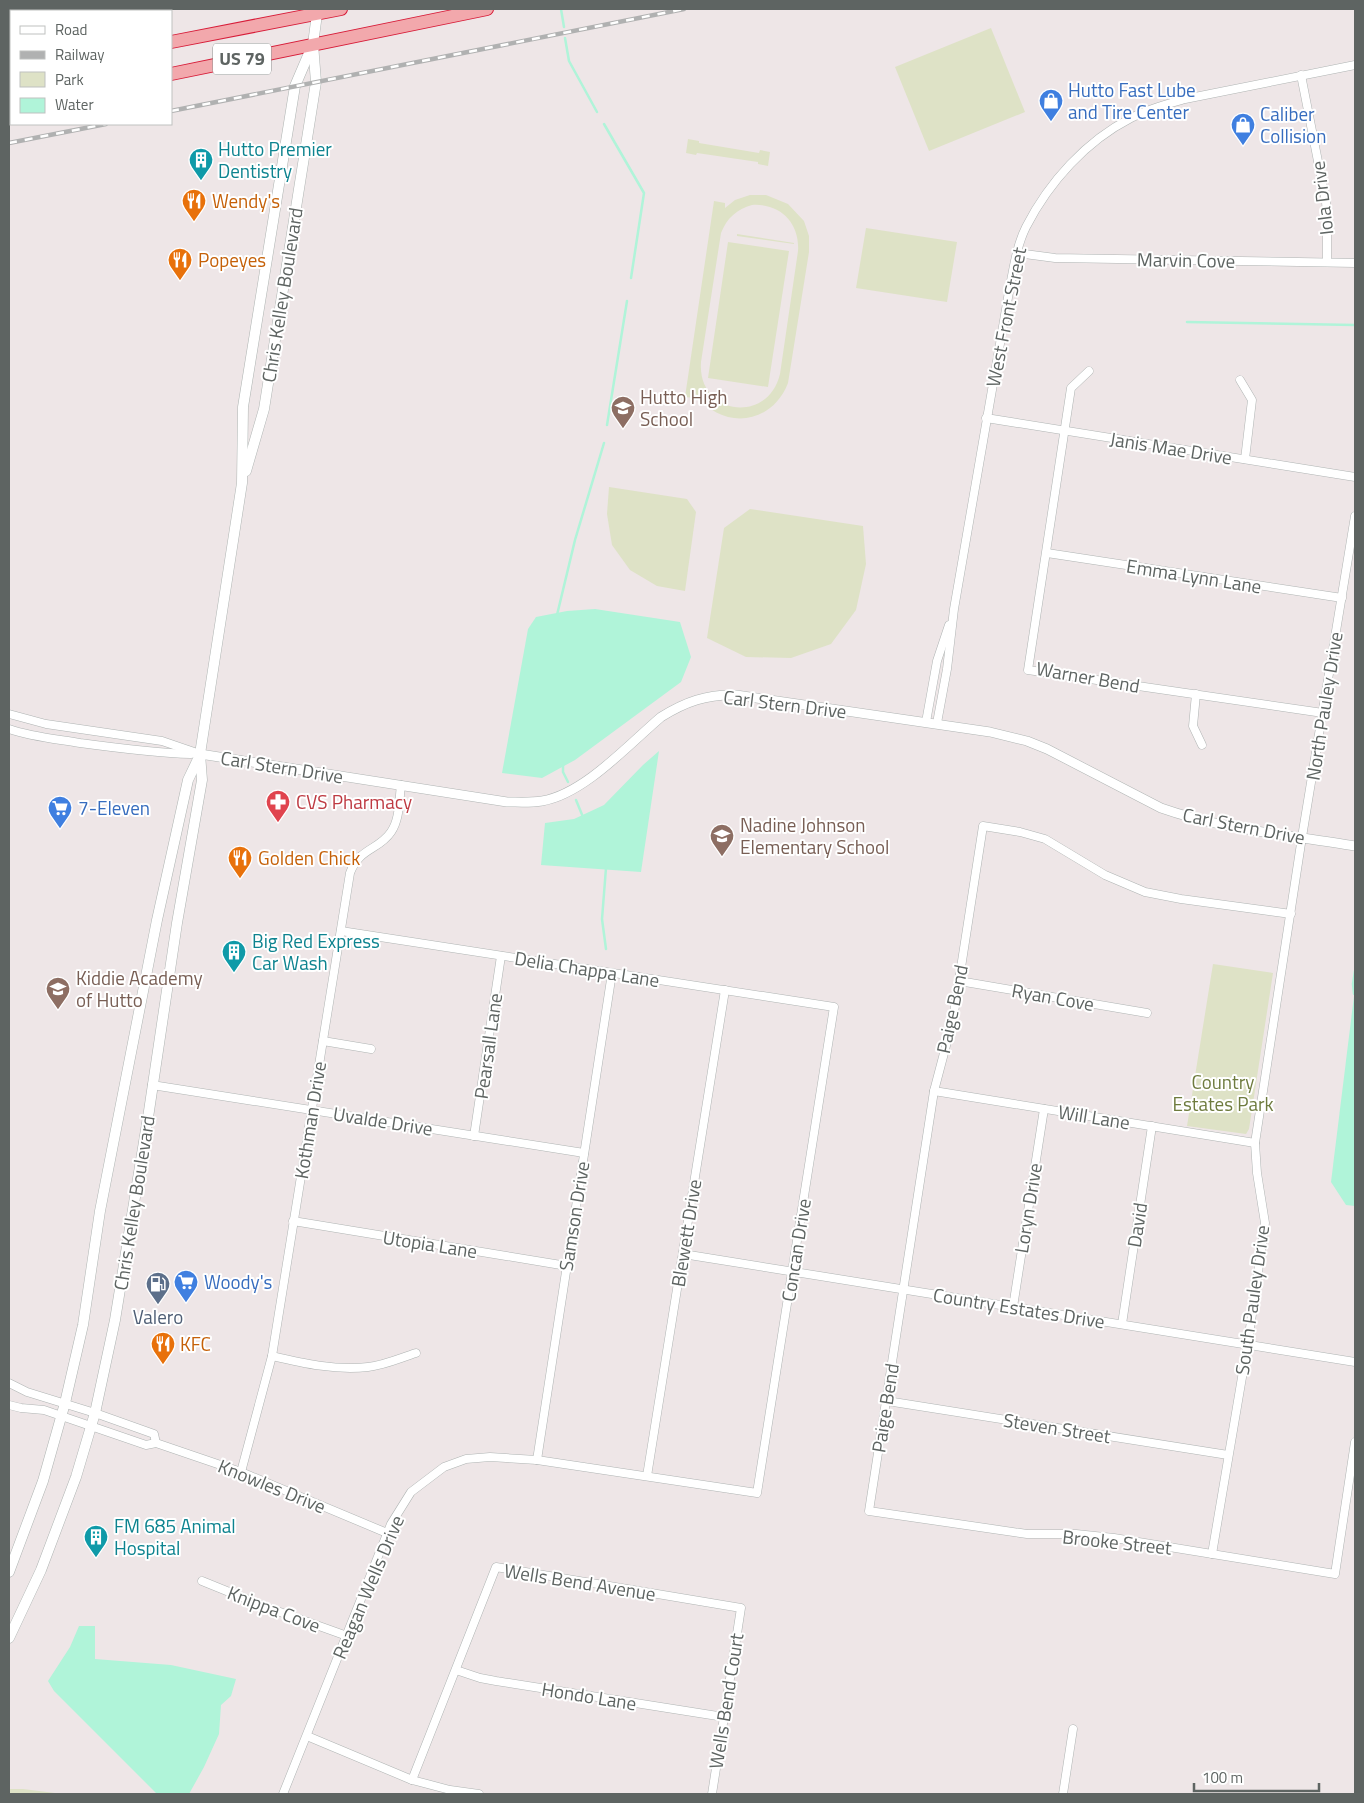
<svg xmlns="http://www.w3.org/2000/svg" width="1364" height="1803" viewBox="0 0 1364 1803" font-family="'Titillium Web',sans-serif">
  <rect width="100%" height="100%" fill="#eee6e7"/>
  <!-- green -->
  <g fill="#dee2c6" fill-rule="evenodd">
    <path d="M991,28L1025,112L929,151L895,67Z"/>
    <path d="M688,139L699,141V143L759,153L760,150L770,152L768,166L758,164V162L697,153L696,155L686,153Z"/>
    <path d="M750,195H766L788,204L804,221L809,236V252L788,383C772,425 722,431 696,394L695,398L685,397L714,201L725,203V208L735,200ZM752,205C780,203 800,223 798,251L780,374C768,425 697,415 701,362L721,233C727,218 737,209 752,205Z"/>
    <path d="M866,228L957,242L947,302L856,288Z"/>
    <path d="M737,234L794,243V244L737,236Z"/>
    <path d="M728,242L789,251L768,387L708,378Z"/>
    <path d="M609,487L687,499L696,512L685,591L657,586L630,570L612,545L607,514Z"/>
    <path d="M750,509L863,526L866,564L856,610L831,644L791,658L746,657L707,638L724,528Z"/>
    <path d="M1213,964L1273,973L1249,1129L1246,1134L1187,1126Z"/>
    <path d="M9,1789H23L63,1794H9Z"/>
  </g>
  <!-- water -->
  <g fill="#b0f4d9">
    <path d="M595,609L680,622L691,657L681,682L575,760L542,778L502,773L528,629L536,617L567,611Z"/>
    <path d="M659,751L641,872L541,865L545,823L574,819L604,805L643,765Z"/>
    <path d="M1355,988V1206L1346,1205L1331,1182Z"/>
    <path d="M79,1626H95V1659L171,1665L236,1679L231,1696L221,1705L219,1734L204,1767L189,1794H157L54,1691L48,1681L70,1647Z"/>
  </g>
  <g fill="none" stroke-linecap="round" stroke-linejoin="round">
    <!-- stream -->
    <g stroke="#b0f4d9" stroke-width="2.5">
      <path d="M561,9L564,27"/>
      <path d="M565,38L569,61L597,112"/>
      <path d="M604,124L644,193L631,278"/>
      <path d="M1187,322L1355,325"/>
      <path d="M607,425L627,301"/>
      <path d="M557,615L575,540L604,443"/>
      <path d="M563,765V772L568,782"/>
      <path d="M576,800L583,817"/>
      <path d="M606,949L602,919L606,868"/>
      <path d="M1354,994L1353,984L1355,971"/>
    </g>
    <defs>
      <g id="minor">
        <path d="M1301,75L1326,202L1327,216V262"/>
        <path d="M1017,253L1055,258L1355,263"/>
        <path d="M1089,371L1071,388L1028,670L1323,713"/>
        <path d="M1240,380L1252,400L1245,459"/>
        <path d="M986,418L1355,477"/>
        <path d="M1047,553L1342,598"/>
        <path d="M1196,694L1193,726L1202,745"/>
        <path d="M9,714L46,724L162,741L200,754"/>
        <path d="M926,722L937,661L949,625"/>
        <path d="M937,723L947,669L954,609L1010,286C1014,266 1017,245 1026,227C1049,182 1086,141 1131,118C1148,109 1167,104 1185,99L1355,65"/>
        <path d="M9,729C32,737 56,739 80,743C117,748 154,753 191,754"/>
        <path d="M1291,914L1181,899L1145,892L1105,875L1045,839L1020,832L983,826L953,1019L934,1091L869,1511L1027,1534H1076L1114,1538L1335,1574L1355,1442"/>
        <path d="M959,981L1147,1013"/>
        <path d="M323,1041L371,1049"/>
        <path d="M152,1085L584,1153"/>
        <path d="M934,1091L1255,1143"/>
        <path d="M474,1136L501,956"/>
        <path d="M293,1221L567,1266"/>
        <path d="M683,1254L1355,1362"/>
        <path d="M1013,1307L1044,1109"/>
        <path d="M1122,1324L1152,1126"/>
        <path d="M272,1356C302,1363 336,1371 368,1367C385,1365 400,1358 416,1353"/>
        <path d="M9,1383L27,1392L95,1413L154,1434L156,1443"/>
        <path d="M887,1401L1228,1455"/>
        <path d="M9,1405L21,1408L44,1410L146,1445L156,1443L241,1472L387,1533"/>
        <path d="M537,1460L612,973"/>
        <path d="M241,1472L272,1356L350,873C359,848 379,850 391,832C400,819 399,800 401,785"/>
        <path d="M647,1476L725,990"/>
        <path d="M1212,1554L1248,1342L1265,1223L1257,1173L1255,1143L1302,837L1355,516"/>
        <path d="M202,1581L266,1607L347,1636"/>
        <path d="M456,1670L480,1678L496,1681L724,1717"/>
        <path d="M307,1736L412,1780L450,1790L479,1794"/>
        <path d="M412,1780L496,1567L741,1608L712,1794"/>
        <path d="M283,1794L391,1524L411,1492L444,1467L466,1459L490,1457L537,1460L757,1493L834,1007L341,931"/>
        <path d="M1063,1794L1073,1729"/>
      </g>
      <path id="tertiary" d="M200,754L507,802C518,802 530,803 542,801C584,794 628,745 661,717C685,702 707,694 736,695L990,732L1027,741L1047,749L1161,808C1223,830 1291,835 1355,846"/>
      <g id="secondary">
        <path d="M246,471L264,409L316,82L313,44L317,14"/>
        <path d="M9,1572L43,1481L65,1403L83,1325L100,1211L157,920L188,780L199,757"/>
        <path d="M9,1638L41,1570L76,1477L95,1413L115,1320L149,1111L177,923L202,780L200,754L242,483L243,407L295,86L313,44"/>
      </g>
      <g id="trunk">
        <path d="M171,42L341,9"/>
        <path d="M9,72L11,71"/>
        <path d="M171,74L487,9"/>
        <path d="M9,108L11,107"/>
      </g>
    </defs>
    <!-- minor casing -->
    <use href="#minor" stroke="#afb4b3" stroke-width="9"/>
    <!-- tertiary casing -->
    <use href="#tertiary" stroke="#afb4b3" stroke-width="10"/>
    <!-- secondary casing -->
    <use href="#secondary" stroke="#aeb4b2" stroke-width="11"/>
    <!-- trunk casing -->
    <use href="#trunk" stroke="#d71d39" stroke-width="14"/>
    <!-- minor -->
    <use href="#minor" stroke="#fff" stroke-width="8"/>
    <!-- tertiary -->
    <use href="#tertiary" stroke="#fff" stroke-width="9"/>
    <!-- secondary -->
    <use href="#secondary" stroke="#fff" stroke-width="10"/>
    <!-- trunk -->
    <use href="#trunk" stroke="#f2a8ac" stroke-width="12"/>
    <defs>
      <g id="rail">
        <path d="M171,111L684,9"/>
        <path d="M9,143L106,124"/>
      </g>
    </defs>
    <!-- rail casing -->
    <use href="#rail" stroke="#b0b1b1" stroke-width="4.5"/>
    <!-- rail -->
    <use href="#rail" stroke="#fff" stroke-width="2.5" stroke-dasharray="8" stroke-linecap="butt"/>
  </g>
  <!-- icons -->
  <defs>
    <symbol id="shop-pin" viewBox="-11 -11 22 30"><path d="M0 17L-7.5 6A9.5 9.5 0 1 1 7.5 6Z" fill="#3f7fe0" stroke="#fff"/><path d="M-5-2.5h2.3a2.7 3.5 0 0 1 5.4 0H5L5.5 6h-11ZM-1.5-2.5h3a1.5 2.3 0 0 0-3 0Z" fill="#fff"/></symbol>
    <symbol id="building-pin" viewBox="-11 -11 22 30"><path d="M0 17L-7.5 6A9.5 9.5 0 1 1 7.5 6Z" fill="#0f9aa8" stroke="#fff"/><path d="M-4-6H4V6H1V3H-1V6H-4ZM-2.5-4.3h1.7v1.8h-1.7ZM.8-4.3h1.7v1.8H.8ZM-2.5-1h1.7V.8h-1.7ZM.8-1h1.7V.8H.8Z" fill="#fff"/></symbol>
    <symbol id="restaurant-pin" viewBox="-11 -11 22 30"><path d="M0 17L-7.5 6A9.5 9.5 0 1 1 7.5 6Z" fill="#e8710a" stroke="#fff"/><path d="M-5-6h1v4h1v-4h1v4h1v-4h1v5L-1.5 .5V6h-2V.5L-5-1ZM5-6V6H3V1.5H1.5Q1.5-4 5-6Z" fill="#fff"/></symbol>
    <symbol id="school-pin" viewBox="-11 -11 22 30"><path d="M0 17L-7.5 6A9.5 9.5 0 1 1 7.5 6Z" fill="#8d6e63" stroke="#fff"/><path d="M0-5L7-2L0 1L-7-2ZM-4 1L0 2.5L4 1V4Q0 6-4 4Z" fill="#fff"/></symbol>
    <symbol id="pharmacy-pin" viewBox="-11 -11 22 30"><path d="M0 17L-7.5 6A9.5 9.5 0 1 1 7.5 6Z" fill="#e0444e" stroke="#fff"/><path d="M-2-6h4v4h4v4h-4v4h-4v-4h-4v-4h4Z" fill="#fff"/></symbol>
    <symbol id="supermarket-pin" viewBox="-11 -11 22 30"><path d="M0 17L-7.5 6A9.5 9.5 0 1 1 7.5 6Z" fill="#3f7fe0" stroke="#fff"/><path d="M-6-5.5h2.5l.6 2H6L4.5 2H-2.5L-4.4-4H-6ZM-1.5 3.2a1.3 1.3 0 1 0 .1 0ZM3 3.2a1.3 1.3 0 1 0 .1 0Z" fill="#fff"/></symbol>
    <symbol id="fuel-pin" viewBox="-11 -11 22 30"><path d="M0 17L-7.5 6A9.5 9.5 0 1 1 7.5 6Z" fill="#5c6f8a" stroke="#fff"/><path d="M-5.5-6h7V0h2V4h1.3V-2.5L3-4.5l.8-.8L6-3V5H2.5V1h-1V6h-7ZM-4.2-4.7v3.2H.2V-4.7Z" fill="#fff"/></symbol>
  </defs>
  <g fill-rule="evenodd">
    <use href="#shop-pin" x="1037" y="87" width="28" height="38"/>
    <use href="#shop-pin" x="1229" y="111" width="28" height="38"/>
    <use href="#building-pin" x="187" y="146" width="28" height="38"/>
    <use href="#restaurant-pin" x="180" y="187" width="28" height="38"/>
    <use href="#restaurant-pin" x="166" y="246" width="28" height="38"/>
    <use href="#school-pin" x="609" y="394" width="28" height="38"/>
    <use href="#pharmacy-pin" x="264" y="788" width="28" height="38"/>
    <use href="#supermarket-pin" x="46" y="794" width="28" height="38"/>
    <use href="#school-pin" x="708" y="822" width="28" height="38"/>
    <use href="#restaurant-pin" x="226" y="844" width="28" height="38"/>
    <use href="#building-pin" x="220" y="938" width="28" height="38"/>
    <use href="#school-pin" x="44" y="975" width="28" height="38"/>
    <use href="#supermarket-pin" x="172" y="1268" width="28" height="38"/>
    <use href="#fuel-pin" x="144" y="1270" width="28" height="38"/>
    <use href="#restaurant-pin" x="149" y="1330" width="28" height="38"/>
    <use href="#building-pin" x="82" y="1523" width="28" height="38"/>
  </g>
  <g text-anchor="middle" stroke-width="4" stroke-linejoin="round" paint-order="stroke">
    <!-- shield labels -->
    <rect fill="#fff" stroke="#8e9291" stroke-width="1" x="213" y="43.5" width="58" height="31" rx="4"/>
    <g font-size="18" font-weight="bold" fill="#5e6462">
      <text x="242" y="65">US 79</text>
    </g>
    <!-- shop labels -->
    <g font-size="19" fill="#366cbe" stroke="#fff" text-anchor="start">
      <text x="1068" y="97">Hutto Fast Lube<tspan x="1068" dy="22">and Tire Center</tspan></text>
      <text x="1260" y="121">Caliber<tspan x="1260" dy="22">Collision</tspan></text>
      <text x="78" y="815">7-Eleven</text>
      <text x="204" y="1289">Woody's</text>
    </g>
    <!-- culture labels -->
    <g font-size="19" fill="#0d838f" stroke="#fff" text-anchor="start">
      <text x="218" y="156">Hutto Premier<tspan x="218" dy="22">Dentistry</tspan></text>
      <text x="252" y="948">Big Red Express<tspan x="252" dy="22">Car Wash</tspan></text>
      <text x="114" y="1533">FM 685 Animal<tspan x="114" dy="22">Hospital</tspan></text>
    </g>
    <!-- street labels -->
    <g font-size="19" fill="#5e6462" stroke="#fff">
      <text transform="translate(1322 198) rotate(-97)" y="7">Iola Drive</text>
      <text transform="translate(1186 260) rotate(1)" y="7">Marvin Cove</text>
      <text transform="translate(282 295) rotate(-81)" y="7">Chris Kelley Boulevard</text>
      <text transform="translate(1006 317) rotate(-79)" y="7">West Front Street</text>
      <text transform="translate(1171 448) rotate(9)" y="7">Janis Mae Drive</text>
      <text transform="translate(1194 576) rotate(9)" y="7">Emma Lynn Lane</text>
      <text transform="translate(1088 677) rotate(10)" y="7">Warner Bend</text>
      <text transform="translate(785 704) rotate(7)" y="7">Carl Stern Drive</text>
      <text transform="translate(1324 706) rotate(-81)" y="7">North Pauley Drive</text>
      <text transform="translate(282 767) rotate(9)" y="7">Carl Stern Drive</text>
      <text transform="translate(1244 826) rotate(11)" y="7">Carl Stern Drive</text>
      <text transform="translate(587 969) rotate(9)" y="7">Delia Chappa Lane</text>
      <text transform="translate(1053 997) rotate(10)" y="7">Ryan Cove</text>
      <text transform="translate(952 1009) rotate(-78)" y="7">Paige Bend</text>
      <text transform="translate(488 1046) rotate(-82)" y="7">Pearsall Lane</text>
      <text transform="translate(1094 1117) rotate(9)" y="7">Will Lane</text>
      <text transform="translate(310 1120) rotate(-81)" y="7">Kothman Drive</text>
      <text transform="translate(383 1121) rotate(9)" y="7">Uvalde Drive</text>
      <text transform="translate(134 1203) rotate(-81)" y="7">Chris Kelley Boulevard</text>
      <text transform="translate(1028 1208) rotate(-81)" y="7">Loryn Drive</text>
      <text transform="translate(574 1216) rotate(-81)" y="7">Samson Drive</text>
      <text transform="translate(1137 1225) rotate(-81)" y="7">David</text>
      <text transform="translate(686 1233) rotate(-81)" y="7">Blewett Drive</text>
      <text transform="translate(430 1244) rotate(9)" y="7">Utopia Lane</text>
      <text transform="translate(796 1250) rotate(-81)" y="7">Concan Drive</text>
      <text transform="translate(1252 1300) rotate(-82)" y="7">South Pauley Drive</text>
      <text transform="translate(1019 1308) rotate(9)" y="7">Country Estates Drive</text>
      <text transform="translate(885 1408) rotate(-81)" y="7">Paige Bend</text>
      <text transform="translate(1057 1428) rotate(9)" y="7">Steven Street</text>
      <text transform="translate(272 1486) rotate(22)" y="7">Knowles Drive</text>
      <text transform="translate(1117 1542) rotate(6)" y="7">Brooke Street</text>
      <text transform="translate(580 1582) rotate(9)" y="7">Wells Bend Avenue</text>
      <text transform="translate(368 1587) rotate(-67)" y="7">Reagan Wells Drive</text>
      <text transform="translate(274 1609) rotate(21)" y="7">Knippa Cove</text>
      <text transform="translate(589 1696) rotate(9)" y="7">Hondo Lane</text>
      <text transform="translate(726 1701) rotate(-81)" y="7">Wells Bend Court</text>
    </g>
    <!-- food labels -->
    <g font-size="19" fill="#c56008" stroke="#fff" text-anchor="start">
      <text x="212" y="208">Wendy's</text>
      <text x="198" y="267">Popeyes</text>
      <text x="258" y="865">Golden Chick</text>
      <text x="180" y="1351">KFC</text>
    </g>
    <!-- education labels -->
    <g font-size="19" fill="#785e54" stroke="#fff" text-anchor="start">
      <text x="640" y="404">Hutto High<tspan x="640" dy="22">School</tspan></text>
      <text x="740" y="832">Nadine Johnson<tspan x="740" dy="22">Elementary School</tspan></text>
      <text x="76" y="985">Kiddie Academy<tspan x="76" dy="22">of Hutto</tspan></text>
    </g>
    <!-- health labels -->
    <g font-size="19" fill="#be3a42" stroke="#fff" text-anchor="start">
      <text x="296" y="809">CVS Pharmacy</text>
    </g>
    <!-- park labels -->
    <g font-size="19" fill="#6e7b3e" stroke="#fff">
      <text x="1223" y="1089">Country<tspan x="1223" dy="22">Estates Park</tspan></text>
    </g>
    <!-- service labels -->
    <g font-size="19" fill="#4e5e75" stroke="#fff">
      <text x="158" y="1324">Valero</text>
    </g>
  </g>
  <!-- border -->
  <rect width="1364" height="1803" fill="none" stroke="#5e6462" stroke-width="20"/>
  <!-- legend -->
  <rect x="10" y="10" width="162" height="115" fill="#ffffff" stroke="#bfc1c0"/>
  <rect x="20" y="26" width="25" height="8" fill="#ffffff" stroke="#bfc1c0"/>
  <text x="55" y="35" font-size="15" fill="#5e6462">Road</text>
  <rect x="20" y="51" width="25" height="8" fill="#b0b1b1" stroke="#bfc1c0"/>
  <text x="55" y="60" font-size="15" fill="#5e6462">Railway</text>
  <rect x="20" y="72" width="25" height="15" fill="#dee2c6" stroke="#bfc1c0"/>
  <text x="55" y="85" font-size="15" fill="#5e6462">Park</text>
  <rect x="20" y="98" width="25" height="15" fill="#b0f4d9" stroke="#bfc1c0"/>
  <text x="55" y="110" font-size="15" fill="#5e6462">Water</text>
  <!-- scale -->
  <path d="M1194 1783v8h125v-8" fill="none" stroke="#5e6462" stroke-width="2.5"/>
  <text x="1202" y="1783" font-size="15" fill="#5e6462" stroke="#ffffff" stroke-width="4" paint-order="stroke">100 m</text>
</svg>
